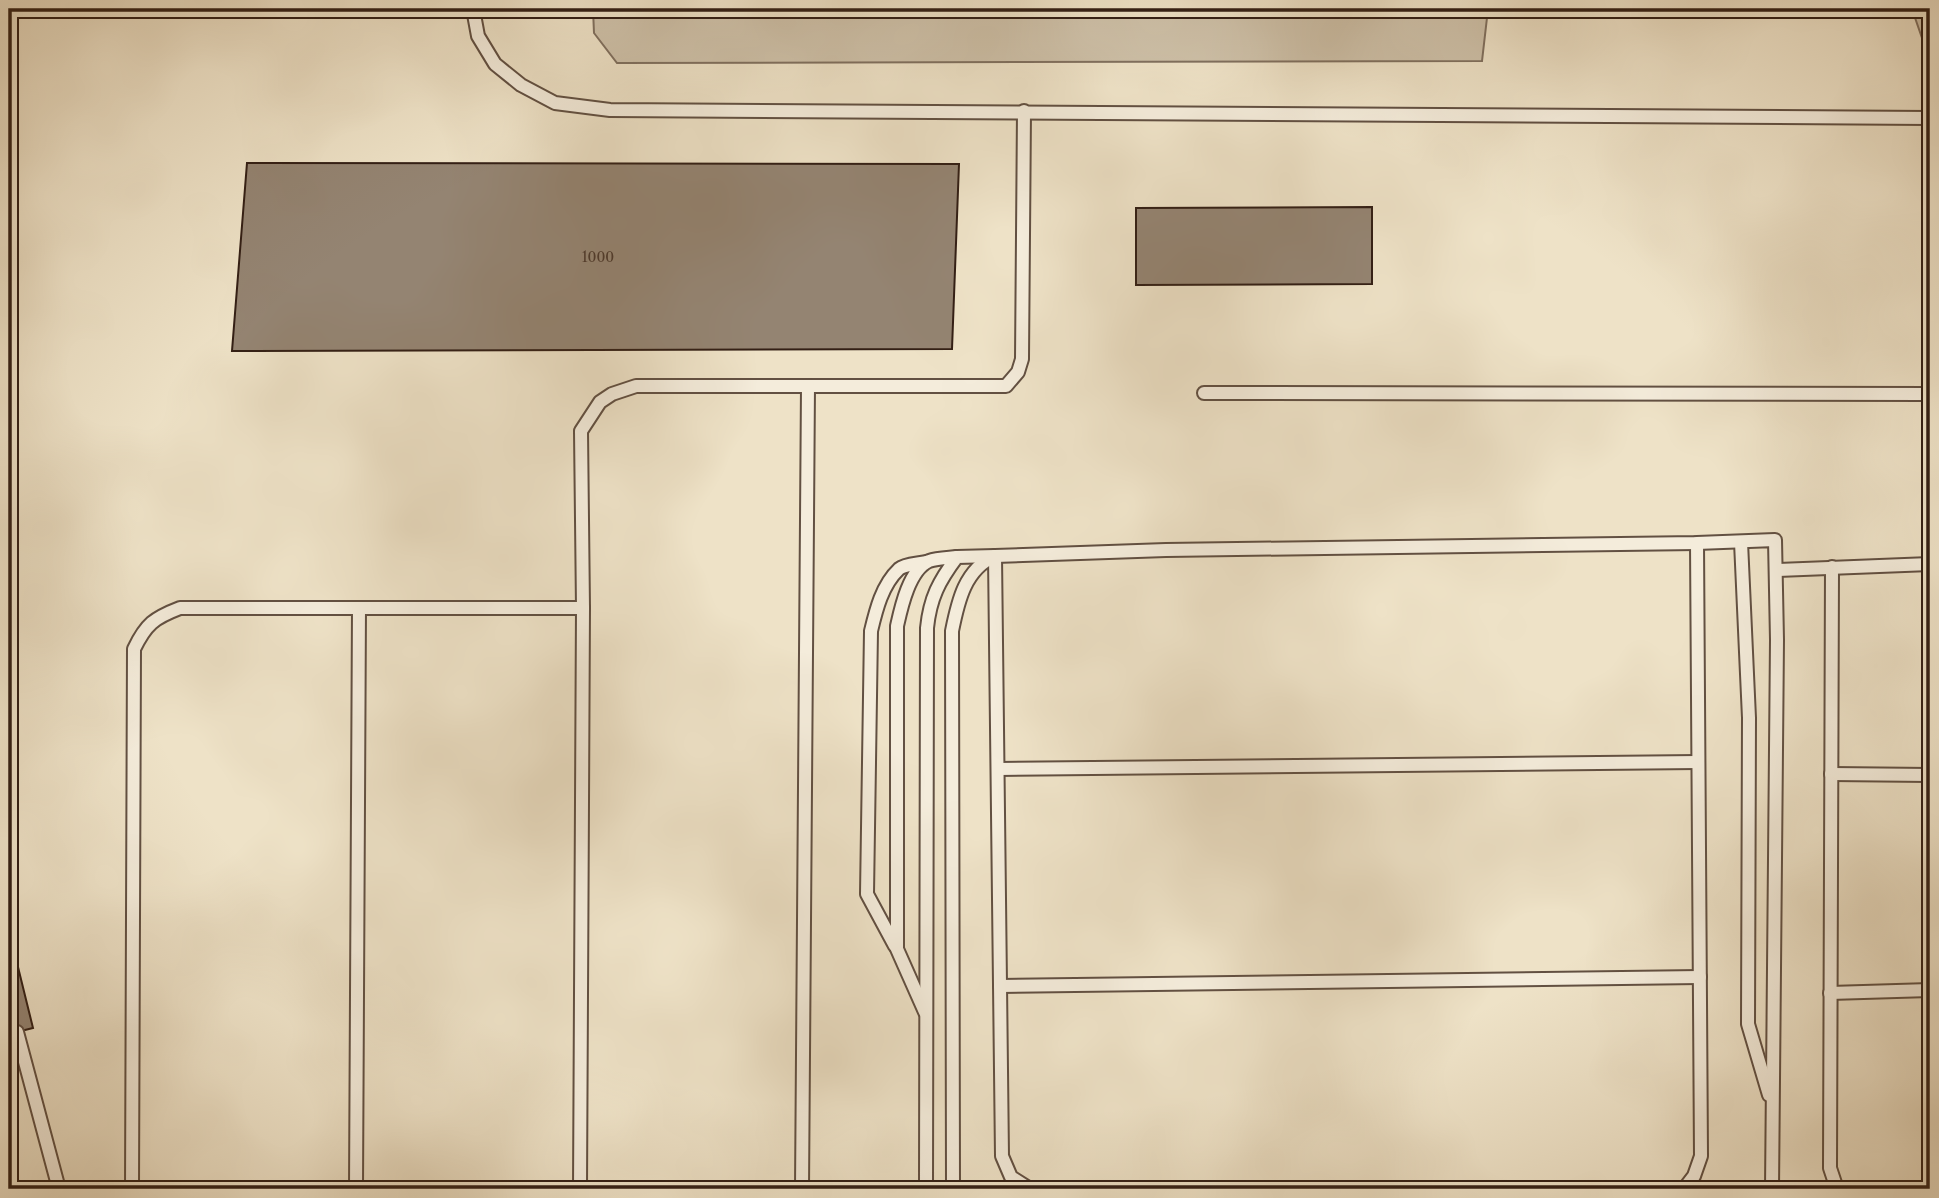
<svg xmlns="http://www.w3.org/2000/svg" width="1939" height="1198" viewBox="0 0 1939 1198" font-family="'Libre Caslon Text',serif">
  <rect width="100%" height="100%" fill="#eee2c7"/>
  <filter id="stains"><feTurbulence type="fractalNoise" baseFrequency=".00286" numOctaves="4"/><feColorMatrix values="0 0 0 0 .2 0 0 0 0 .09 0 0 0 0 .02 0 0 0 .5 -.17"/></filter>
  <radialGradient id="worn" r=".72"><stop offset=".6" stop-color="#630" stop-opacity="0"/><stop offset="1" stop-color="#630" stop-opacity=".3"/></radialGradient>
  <!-- green -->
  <g fill="#cec1a9" stroke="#80705f" stroke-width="2">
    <path d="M593,9H1488L1482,61L617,63L594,33Z"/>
    <path d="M1912,9H1930V44L1922,38Z"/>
  </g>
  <!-- building -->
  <g fill="#948472" stroke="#331f15" stroke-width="2">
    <path d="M247,163L959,164L952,349L232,351Z"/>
    <path d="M1372,207V284L1136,285V208Z"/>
    <path d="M9,345L15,346L13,462H9Z"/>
    <path d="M17,963L33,1028L9,1034V965Z"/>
  </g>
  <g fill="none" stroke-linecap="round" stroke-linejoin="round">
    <defs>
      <g id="lane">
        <path d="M473,9L478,36L495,64L521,85L555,103L610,110L1930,118"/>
        <path d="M1204,393L1930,394"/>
        <path d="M1741,542L1749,718L1748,1024L1769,1095"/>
        <path d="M1832,567L1830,1168L1836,1186L1843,1189"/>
        <path d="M1776,570L1930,564"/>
        <path d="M998,769L1698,762"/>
        <path d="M1831,774L1930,775"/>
        <path d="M895,946L867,894L871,631C876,610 882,585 899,569C905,564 918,564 926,562"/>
        <path d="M1000,986L1700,977"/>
        <path d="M1830,993L1930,990"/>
        <path d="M925,1012L897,949V626C901,608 909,570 929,561C937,558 949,558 957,557"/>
        <path d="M17,1032L59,1189"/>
        <path d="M132,1189L134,649C146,624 154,618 180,608H583"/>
        <path d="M356,1189L359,608"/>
        <path d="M580,1189L583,608L581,431L600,402L612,394L636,386H1006L1018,372L1022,359L1024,111"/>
        <path d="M802,1189L808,386"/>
        <path d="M926,1189L927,628C930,598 939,581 957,557L995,556L1002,1156L1011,1177L1030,1189"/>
        <path d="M953,1189L952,631C958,601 965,569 995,556L1166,550L1697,543L1775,540L1777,640L1772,1189"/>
        <path d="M1684,1189L1694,1176L1701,1156L1697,543"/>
      </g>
    </defs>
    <!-- lane casing -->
    <use href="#lane" stroke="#625042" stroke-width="16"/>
    <!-- lane -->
    <use href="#lane" stroke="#f4ecdb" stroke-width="12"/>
  </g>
  <g text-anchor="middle" stroke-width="7" stroke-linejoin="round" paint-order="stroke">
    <!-- number labels -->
    <g font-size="14" fill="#4b382c">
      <text x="598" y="262">1000</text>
    </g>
  </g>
  <!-- margin -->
  <rect width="1939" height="1198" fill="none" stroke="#eee2c7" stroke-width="35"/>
  <rect x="10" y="10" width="1918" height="1177" fill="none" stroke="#331f15" stroke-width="3.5"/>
  <rect x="18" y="18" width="1904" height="1163" fill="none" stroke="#331f15" stroke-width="2"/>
  <rect width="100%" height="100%" filter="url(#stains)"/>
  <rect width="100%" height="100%" fill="url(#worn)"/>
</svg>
